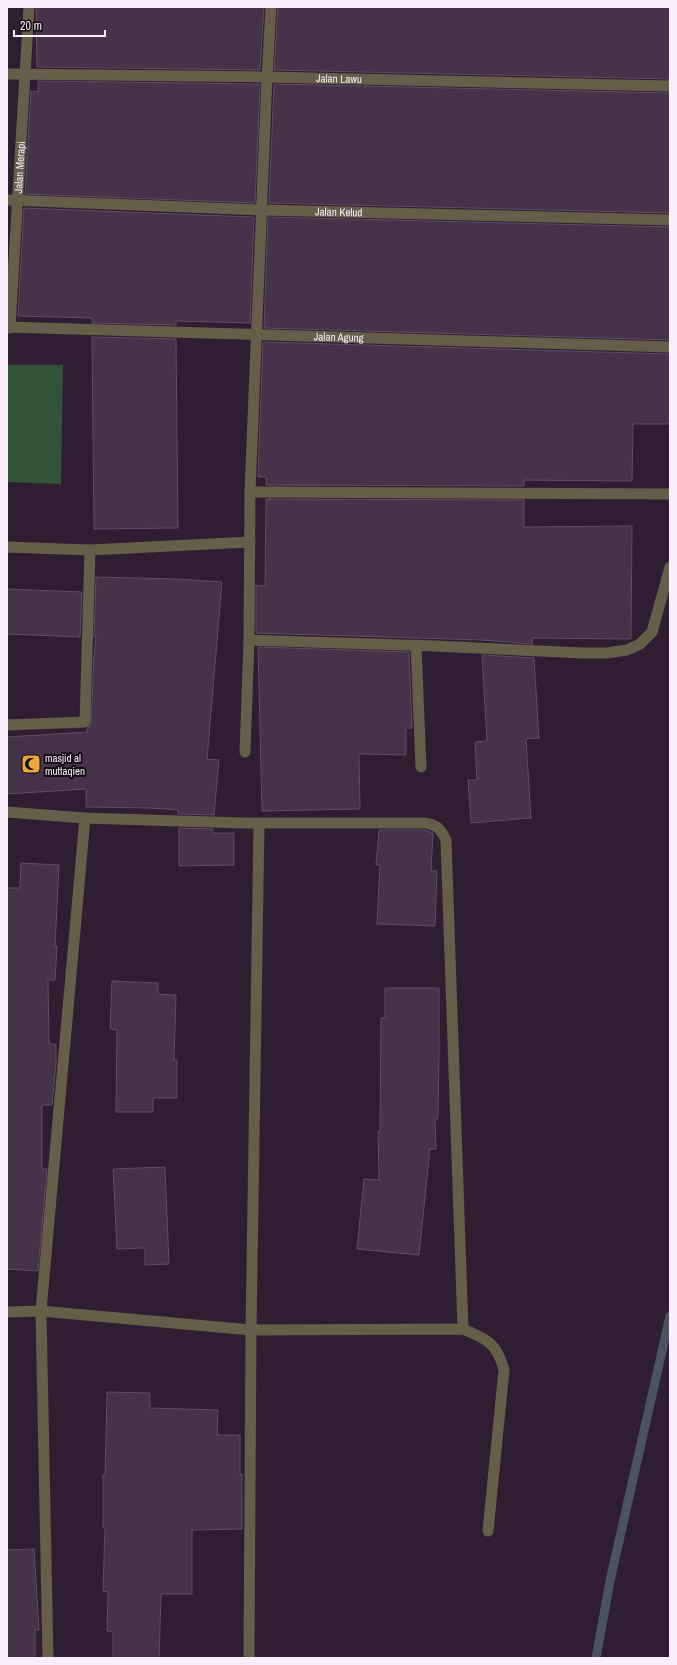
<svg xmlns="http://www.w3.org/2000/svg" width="677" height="1665" viewBox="0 0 677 1665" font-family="'Archivo Narrow',sans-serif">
  <rect width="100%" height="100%" fill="#2f1d32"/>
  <!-- green -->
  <path fill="#335338" d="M7,365H63L61,484L7,482Z"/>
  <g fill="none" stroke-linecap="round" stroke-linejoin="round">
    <!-- stream -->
    <path stroke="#4b5262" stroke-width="9" d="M596,1658L610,1581L670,1316"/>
  </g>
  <!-- building -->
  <g fill="#463349" stroke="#614d64">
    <path d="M36,7H264L260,70L37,67Z"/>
    <path d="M278,7H670V79L274,70Z"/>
    <path d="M38,81L260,84L255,203L25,194L31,91L38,92Z"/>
    <path d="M274,84L670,93V213L269,203Z"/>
    <path d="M24,208L254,217L250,323L176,321V325L92,323V318L18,316Z"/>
    <path d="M268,217L670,227V340L264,328Z"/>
    <path d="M92,337L176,339L178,528L94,529Z"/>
    <path d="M263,342L670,354V424H633L632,481L524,480V486L266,485V477H258Z"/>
    <path d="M266,499L524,500V527L632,526L631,639L532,638L533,644L481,640L256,633V585L265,586Z"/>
    <path d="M96,577L178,579L222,582L207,759L219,760L214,815L178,814V810L151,808L86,807V789L7,794V737L87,732L88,728L91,725L94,655L96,637H94Z"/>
    <path d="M7,589L82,592L80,637L7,634Z"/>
    <path d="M258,647L409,652L412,728H406V755L359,754L360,809L262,811Z"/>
    <path d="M482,655L534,658L539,738L526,739L531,818L471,823L468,780H477L475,742L487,741Z"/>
    <path d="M179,828L213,829V833H234V865L179,866Z"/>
    <path d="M379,830H424L433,833L431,871H437L435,926L377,924L380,865H376Z"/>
    <path d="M21,863L59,865L55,946H57L55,980H48L49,1044H56V1063L52,1105H42V1169H47L38,1271L7,1269V888H20Z"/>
    <path d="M112,981L158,983V994L176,995L174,1060H177V1098H153V1112H116L117,1030L110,1029Z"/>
    <path d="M385,988H439V1054L438,1119H435L436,1149H430L419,1255L357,1249L364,1179L379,1180L378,1131H380L381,1018H385Z"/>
    <path d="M165,1167L169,1264L145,1265V1248L117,1249L113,1169Z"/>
    <path d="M107,1392L150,1393V1408L218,1410L217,1435H240V1474H242V1529L192,1530V1594H161L159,1658H113V1632L107,1631L108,1592L103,1591L105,1528H103V1475H105Z"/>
    <path d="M34,1549L39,1630H35V1658H7V1550Z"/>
  </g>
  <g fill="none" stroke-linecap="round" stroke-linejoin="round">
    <!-- minor -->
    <g stroke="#655e48" stroke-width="11">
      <path id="s1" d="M7,74L267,77L670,86"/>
      <path id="s2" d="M7,200L262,210L670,220"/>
      <path id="s3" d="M7,327L670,347"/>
      <path id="s4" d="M10,328L29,7"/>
      <path d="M250,492L670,494"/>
      <path d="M7,547L90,550L250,542"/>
      <path d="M249,640L435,646L583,653H607L627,650L640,644L652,632L670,567"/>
      <path d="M416,645L421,767"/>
      <path d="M7,725L85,722L90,550"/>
      <path d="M245,752L249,640L250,492L267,77L271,7"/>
      <path d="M7,812L84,818L243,823H424C436,824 441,829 446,840L463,1329"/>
      <path d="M7,1312L41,1311L251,1330L463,1329C487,1339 497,1343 504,1370L488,1531"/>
      <path d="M48,1658L41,1311L85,818"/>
      <path d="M249,1658L251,1330L259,824"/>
    </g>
  </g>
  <!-- icons -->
  <defs>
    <symbol id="mosque-square" viewBox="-11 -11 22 22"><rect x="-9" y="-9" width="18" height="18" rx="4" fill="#f0a63f" stroke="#130b14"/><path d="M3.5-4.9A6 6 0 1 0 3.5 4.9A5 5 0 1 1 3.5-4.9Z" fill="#111"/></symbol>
  </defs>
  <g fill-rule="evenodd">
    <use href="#mosque-square" x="20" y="753" width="22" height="22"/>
  </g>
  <g text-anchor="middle" stroke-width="4" stroke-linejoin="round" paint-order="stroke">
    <!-- street labels -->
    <g font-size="11" fill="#faeefd" stroke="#130b14">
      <text dy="4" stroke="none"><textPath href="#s1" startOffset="332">Jalan Lawu</textPath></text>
      <text dy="4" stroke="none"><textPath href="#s4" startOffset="161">Jalan Merapi</textPath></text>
      <text dy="4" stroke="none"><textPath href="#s2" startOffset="332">Jalan Kelud</textPath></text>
      <text dy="4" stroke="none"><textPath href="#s3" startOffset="332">Jalan Agung</textPath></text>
    </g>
    <!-- poi labels -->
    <g font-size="11" fill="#faeefd" stroke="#130b14" text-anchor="start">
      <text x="45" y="762">masjid al<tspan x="45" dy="13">muttaqien</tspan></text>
    </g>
  </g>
  <!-- border -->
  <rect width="677" height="1665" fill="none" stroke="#faeefd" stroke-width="16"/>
  <!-- scale -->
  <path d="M14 30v6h91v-6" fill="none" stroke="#faeefd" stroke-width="2"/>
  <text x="20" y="30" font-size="12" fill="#faeefd" stroke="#130b14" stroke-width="3" paint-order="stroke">20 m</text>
</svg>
